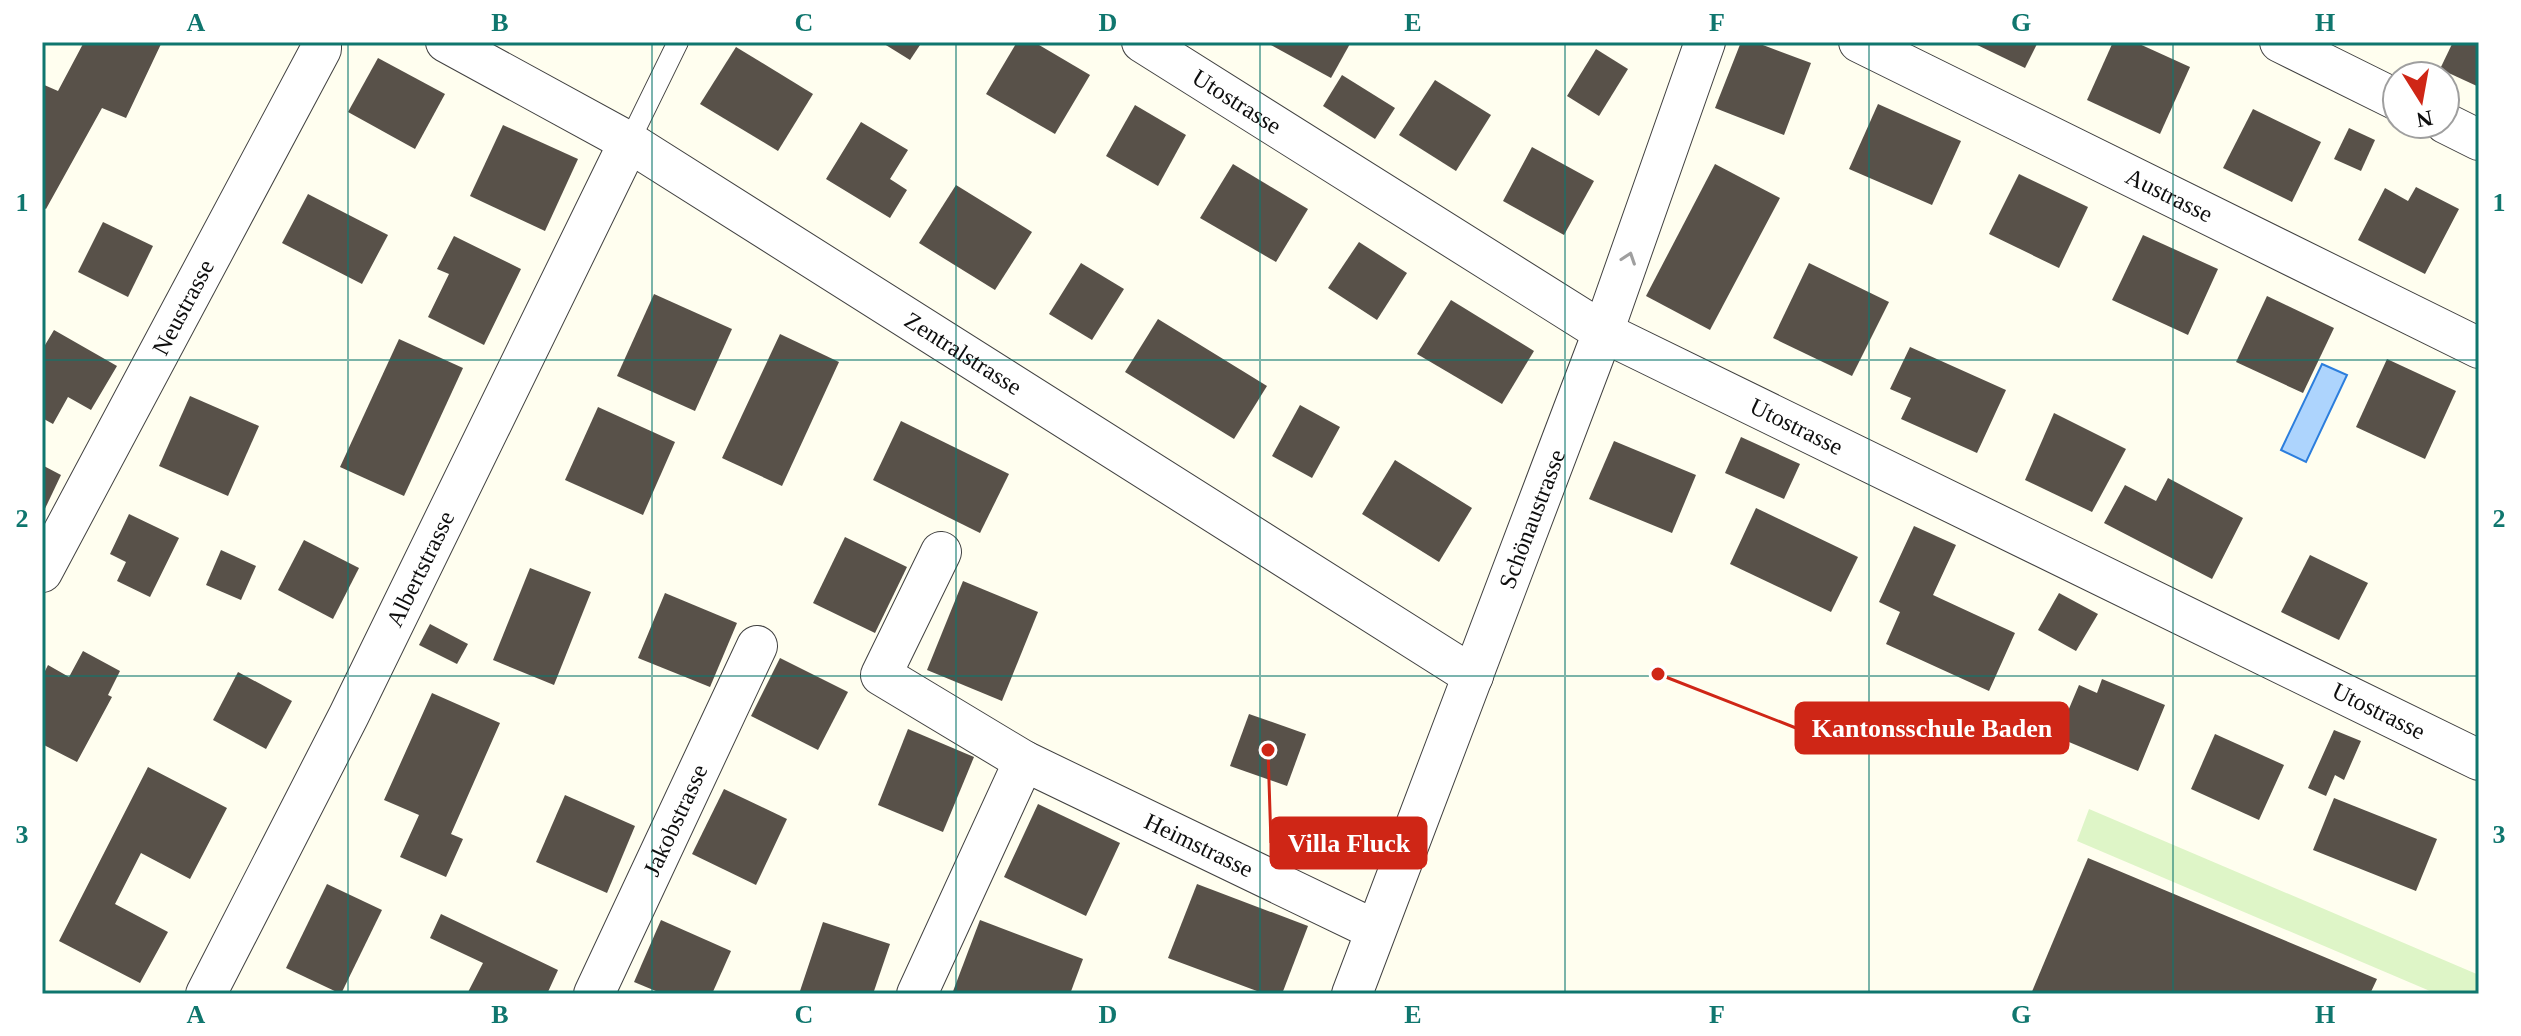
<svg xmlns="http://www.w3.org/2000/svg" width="2521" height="1036" viewBox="0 0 2521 1036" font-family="'Times New Roman',serif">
  <rect width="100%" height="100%" fill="#fffeef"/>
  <!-- pitch -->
  <path fill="#def5c7" d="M2089,809L2479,975V994H2437L2077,841Z"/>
  <!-- water -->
  <path fill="#add4fd" stroke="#2c7edd" stroke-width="2" d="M2322,364L2347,375L2306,462L2281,450Z"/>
  <!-- building -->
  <g fill="#585149">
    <path d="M84,42L161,44L126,118L102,108L46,209L42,207V84L58,91Z"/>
    <path d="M881,42H922L910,60Z"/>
    <path d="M1017,42H1034L1090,75L1055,134L986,94Z"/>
    <path d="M1270,42H1351L1331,78L1269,44Z"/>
    <path d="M1741,42H1755L1811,63L1784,135L1715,108Z"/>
    <path d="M1971,42H2038L2025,68Z"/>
    <path d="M2113,42H2135L2190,67L2160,134L2087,100Z"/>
    <path d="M2453,42H2479V87L2440,69Z"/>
    <path d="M736,47L813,94L778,151L700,104Z"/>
    <path d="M1596,49L1628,69L1599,116L1567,96Z"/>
    <path d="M378,58L445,94L415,149L348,112Z"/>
    <path d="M1342,75L1395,108L1375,139L1323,106Z"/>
    <path d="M1435,80L1491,115L1456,171L1399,135Z"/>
    <path d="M1878,104L1961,141L1932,205L1849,169Z"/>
    <path d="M1135,105L1186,135L1158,186L1106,156Z"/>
    <path d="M2253,109L2321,142L2292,202L2223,168Z"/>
    <path d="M861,122L908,150L890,179L907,190L890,218L826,179Z"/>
    <path d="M503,125L578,159L545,231L470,196Z"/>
    <path d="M2349,128L2375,140L2361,171L2334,159Z"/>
    <path d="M1532,147L1594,181L1564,235L1503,201Z"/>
    <path d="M1233,164L1308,209L1276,262L1200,218Z"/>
    <path d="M1715,164L1780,198L1710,330L1646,296Z"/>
    <path d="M2019,174L2088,207L2059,268L1989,234Z"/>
    <path d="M956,185L1032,232L995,290L919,243Z"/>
    <path d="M2416,187L2459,209L2425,274L2358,240L2385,188L2408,201Z"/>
    <path d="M308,194L388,235L362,284L282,243Z"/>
    <path d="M103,222L153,246L128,297L78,272Z"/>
    <path d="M2143,235L2218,269L2188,335L2112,300Z"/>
    <path d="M454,236L521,269L484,345L428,317L449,274L437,269Z"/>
    <path d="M1359,242L1407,273L1377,320L1328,288Z"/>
    <path d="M1081,263L1124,289L1092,340L1049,314Z"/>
    <path d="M1809,263L1889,302L1852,376L1773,338Z"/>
    <path d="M654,294L732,329L695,411L617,376Z"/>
    <path d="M2267,296L2334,328L2303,393L2236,362Z"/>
    <path d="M1451,300L1534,351L1502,404L1417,354Z"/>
    <path d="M1158,319L1267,386L1234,439L1125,372Z"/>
    <path d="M54,330L117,366L91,410L68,397L53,424L42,418V350Z"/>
    <path d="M780,334L839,362L782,486L722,458Z"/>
    <path d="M399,339L463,368L404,496L340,467Z"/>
    <path d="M1910,347L2006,390L1977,453L1901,419L1911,398L1890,389Z"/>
    <path d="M2387,359L2456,391L2425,459L2356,427Z"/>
    <path d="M190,396L259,426L228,496L159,466Z"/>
    <path d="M1300,405L1340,427L1312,478L1272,456Z"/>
    <path d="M598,407L675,442L643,515L565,480Z"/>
    <path d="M2054,413L2126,449L2092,512L2025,480Z"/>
    <path d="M901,421L1009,474L980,533L873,480Z"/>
    <path d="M1741,437L1800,464L1784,499L1725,473Z"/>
    <path d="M1614,441L1696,475L1672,533L1589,499Z"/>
    <path d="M1395,460L1472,508L1439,562L1362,514Z"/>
    <path d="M42,465L61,475L42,515Z"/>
    <path d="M2168,478L2243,518L2212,579L2104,523L2125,485L2156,501Z"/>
    <path d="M1756,508L1858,557L1831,612L1730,564Z"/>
    <path d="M129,514L179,538L150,597L117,581L126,562L110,554Z"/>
    <path d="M1914,526L1956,545L1933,595L2015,633L1989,691L1886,644L1900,612L1879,602Z"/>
    <path d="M845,537L907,567L875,633L813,603Z"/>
    <path d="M304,540L359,568L333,619L278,590Z"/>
    <path d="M221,550L256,566L241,600L206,585Z"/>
    <path d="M2310,555L2368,583L2339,640L2281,612Z"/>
    <path d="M530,568L591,592L554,685L493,660Z"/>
    <path d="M963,581L1038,612L1002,701L927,670Z"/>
    <path d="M665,593L737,623L710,687L638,658Z"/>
    <path d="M2059,593L2098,614L2076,651L2038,630Z"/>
    <path d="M430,624L468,644L457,664L419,645Z"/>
    <path d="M83,651L120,671L108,695L112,697L77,762L42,744V677L48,665L69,677Z"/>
    <path d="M780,658L848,692L818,750L751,716Z"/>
    <path d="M238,672L292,701L266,749L213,720Z"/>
    <path d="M2102,679L2165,705L2138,771L2057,737L2079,685L2097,693Z"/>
    <path d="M432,693L500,723L451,834L463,839L446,877L400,857L419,815L384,800Z"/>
    <path d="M1249,714L1306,734L1287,786L1230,766Z"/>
    <path d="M908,729L974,757L943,832L878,805Z"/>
    <path d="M2334,730L2361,741L2344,780L2335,775L2326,796L2308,788Z"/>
    <path d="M2215,734L2284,765L2259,820L2191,789Z"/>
    <path d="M148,767L227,808L190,879L141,853L115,904L168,932L140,983L59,941Z"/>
    <path d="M724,789L787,819L756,885L692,854Z"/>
    <path d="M565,795L635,826L607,893L536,862Z"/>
    <path d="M2334,798L2437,839L2416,891L2313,850Z"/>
    <path d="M1038,804L1120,843L1086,916L1004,877Z"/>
    <path d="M2088,858L2377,979L2370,994H2031Z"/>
    <path d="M327,884L382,910L341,994L286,968Z"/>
    <path d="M1197,884L1308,926L1282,994H1265L1168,958Z"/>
    <path d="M441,914L558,970L547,994H467L483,963L430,938Z"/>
    <path d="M661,920L731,951L712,994H663L634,982Z"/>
    <path d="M980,920L1083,959L1070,994H952Z"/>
    <path d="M823,922L890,944L873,994H799Z"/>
  </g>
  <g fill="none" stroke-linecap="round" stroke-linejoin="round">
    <defs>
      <path id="lane" d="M629,142L678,42"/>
      <g id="street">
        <path id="s1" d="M446,42L629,142L1473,676"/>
        <path id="s2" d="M1142,42L1603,332L2479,760"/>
        <path id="s3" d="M1859,42L2479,348"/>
        <path d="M2280,42L2397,100"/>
        <path d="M2445,123L2479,140"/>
        <path id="s4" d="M42,572L321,49V42"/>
        <path id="s5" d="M1024,761L1375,930"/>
        <path id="s6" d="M206,994L349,715L629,142"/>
        <path id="s7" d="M594,994L757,646"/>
        <path d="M917,994L1024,761L881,675L941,552"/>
        <path id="s8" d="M1352,994L1603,332L1705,42"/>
      </g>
    </defs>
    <!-- lane casing -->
    <use href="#lane" stroke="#414141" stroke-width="22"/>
    <!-- street casing -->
    <use href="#street" stroke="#414141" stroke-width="42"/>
    <!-- lane -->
    <use href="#lane" stroke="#fff" stroke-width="20"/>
    <!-- street -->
    <use href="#street" stroke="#fff" stroke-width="40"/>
  </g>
  <!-- one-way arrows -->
  <defs><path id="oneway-chevron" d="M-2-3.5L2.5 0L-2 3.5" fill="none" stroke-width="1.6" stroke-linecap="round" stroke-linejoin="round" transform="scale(2)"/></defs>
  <use stroke="#9f9f9f" href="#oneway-chevron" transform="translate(1629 258) rotate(-71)"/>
  <!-- grid -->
  <path fill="none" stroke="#0f766e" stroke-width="2" stroke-opacity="0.55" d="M348,42V994M652,42V994M956,42V994M1260,42V994M1565,42V994M1869,42V994M2173,42V994M42,360H2479M42,676H2479"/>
  <g text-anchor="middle" stroke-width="8" stroke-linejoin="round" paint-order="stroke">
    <!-- street labels -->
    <g font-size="24" fill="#0e0e0e" stroke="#fff">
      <text dy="8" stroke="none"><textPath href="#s2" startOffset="112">Utostrasse</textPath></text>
      <text dy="8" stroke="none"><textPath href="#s3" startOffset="346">Austrasse</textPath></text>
      <text dy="8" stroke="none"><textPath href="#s4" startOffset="300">Neustrasse</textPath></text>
      <text dy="8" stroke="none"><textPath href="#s1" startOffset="604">Zentralstrasse</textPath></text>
      <text dy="8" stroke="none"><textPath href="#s2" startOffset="760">Utostrasse</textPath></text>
      <text dy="8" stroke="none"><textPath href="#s8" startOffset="508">Schönaustrasse</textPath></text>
      <text dy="8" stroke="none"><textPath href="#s6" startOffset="476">Albertstrasse</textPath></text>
      <text dy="8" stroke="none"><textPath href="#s2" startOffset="1408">Utostrasse</textPath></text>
      <text dy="8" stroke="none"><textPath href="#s7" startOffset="192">Jakobstrasse</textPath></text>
      <text dy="8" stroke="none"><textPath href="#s5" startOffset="194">Heimstrasse</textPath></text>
    </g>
  </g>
  <!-- callouts -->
  <path fill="none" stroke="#cf2616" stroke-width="3" d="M1658 674L1796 728M1268 750L1271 843"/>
  <g fill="#cf2616" stroke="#fff" stroke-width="3">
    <circle cx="1658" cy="674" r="8"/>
    <circle cx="1268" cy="750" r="8"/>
  </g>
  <g fill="#cf2616" stroke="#cf2616" stroke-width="3">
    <rect x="1796" y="703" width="272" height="50" rx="8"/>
    <rect x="1271" y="818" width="155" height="50" rx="8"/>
  </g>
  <g font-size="26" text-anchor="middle" font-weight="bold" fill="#fff">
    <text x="1932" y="737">Kantonsschule Baden</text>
    <text x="1349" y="852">Villa Fluck</text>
  </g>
  <!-- border -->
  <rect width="2521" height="1036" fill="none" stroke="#ffffff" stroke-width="88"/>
  <!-- north arrow -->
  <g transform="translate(2421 100) rotate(169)"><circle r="38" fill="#ffffff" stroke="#9f9f9f" stroke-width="2"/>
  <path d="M0-6L14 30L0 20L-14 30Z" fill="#cf2616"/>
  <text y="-12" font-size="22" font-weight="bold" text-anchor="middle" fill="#0e0e0e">N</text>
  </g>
  <rect x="44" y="44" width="2433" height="948" fill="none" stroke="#0f766e" stroke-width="3"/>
  <g font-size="26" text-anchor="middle" font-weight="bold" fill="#0f766e">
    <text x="196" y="31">A</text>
    <text x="500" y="31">B</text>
    <text x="804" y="31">C</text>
    <text x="1108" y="31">D</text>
    <text x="1413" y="31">E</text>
    <text x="1717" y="31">F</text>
    <text x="2021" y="31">G</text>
    <text x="2325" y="31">H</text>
    <text x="22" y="211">1</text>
    <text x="2499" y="211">1</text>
    <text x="22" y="527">2</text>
    <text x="2499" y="527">2</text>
    <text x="22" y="843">3</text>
    <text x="2499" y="843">3</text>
    <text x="196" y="1023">A</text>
    <text x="500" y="1023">B</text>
    <text x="804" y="1023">C</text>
    <text x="1108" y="1023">D</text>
    <text x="1413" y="1023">E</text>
    <text x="1717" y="1023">F</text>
    <text x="2021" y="1023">G</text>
    <text x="2325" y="1023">H</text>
  </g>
</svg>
